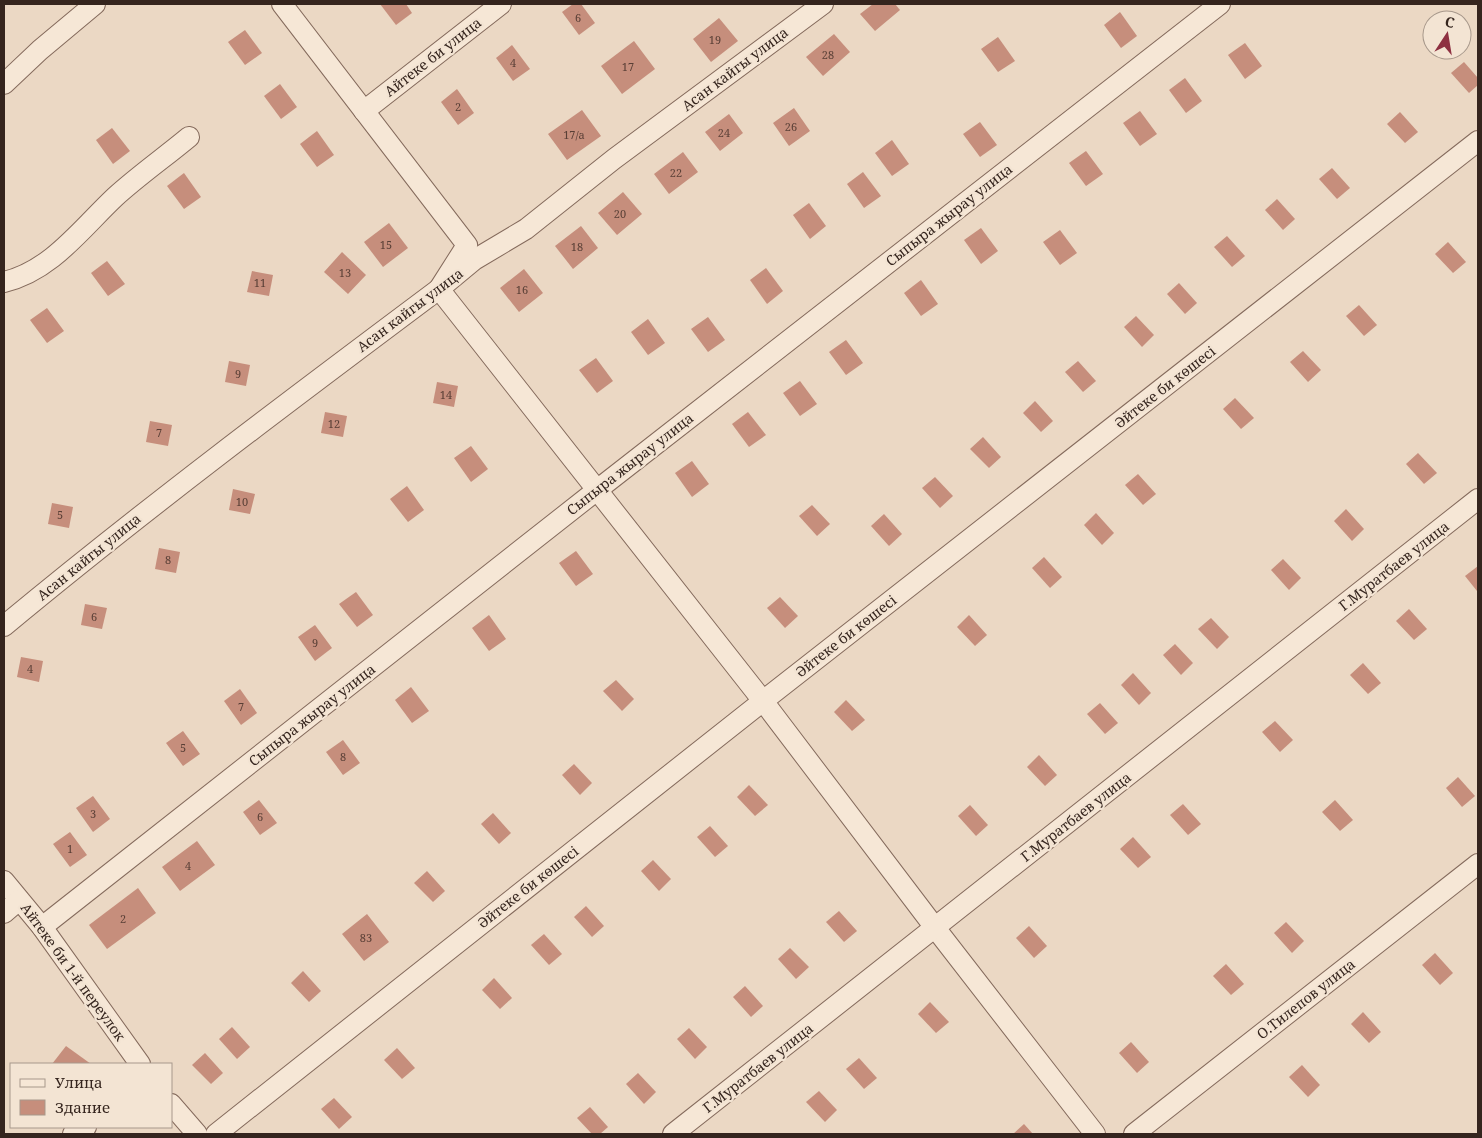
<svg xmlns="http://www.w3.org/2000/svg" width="1482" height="1138" viewBox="0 0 1482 1138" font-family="'Noto Serif',serif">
  <rect width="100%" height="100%" fill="#ebd8c4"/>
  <!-- building -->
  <g fill="#c68e7c">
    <path d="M380,4H406L412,13L396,25Z"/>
    <path d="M573,4H581L595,23L579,35L562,12Z"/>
    <path d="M873,4H895L900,10L875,31L860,14Z"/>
    <path d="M1120,12L1137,36L1121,48L1104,25Z"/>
    <path d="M719,18L738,41L711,62L693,39Z"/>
    <path d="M245,30L262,53L245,65L228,42Z"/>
    <path d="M834,34L850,52L823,76L806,57Z"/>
    <path d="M998,37L1015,61L998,72L981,49Z"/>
    <path d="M634,41L655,69L622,94L601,66Z"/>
    <path d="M1245,43L1262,66L1245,79L1228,55Z"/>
    <path d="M512,45L530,69L513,81L496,58Z"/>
    <path d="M1464,62L1478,78V85L1469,93L1451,73Z"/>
    <path d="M1185,78L1202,101L1186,113L1169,90Z"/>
    <path d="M280,84L297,107L281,119L264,96Z"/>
    <path d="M457,89L474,113L458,125L441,102Z"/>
    <path d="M794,108L810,131L789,146L773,123Z"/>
    <path d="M582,110L601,136L567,160L548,134Z"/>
    <path d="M1140,111L1157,134L1140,146L1123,123Z"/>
    <path d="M1400,112L1418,132L1405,143L1387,124Z"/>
    <path d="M729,114L743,133L720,151L705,132Z"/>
    <path d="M980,122L997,145L980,157L963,134Z"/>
    <path d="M112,128L130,151L113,164L96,140Z"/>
    <path d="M317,131L334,155L317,167L300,144Z"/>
    <path d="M892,140L909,164L892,176L875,153Z"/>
    <path d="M1086,151L1103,174L1086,186L1069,163Z"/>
    <path d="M683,152L698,172L669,194L654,174Z"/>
    <path d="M1332,168L1350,188L1337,199L1319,179Z"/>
    <path d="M863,172L881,196L864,208L847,184Z"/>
    <path d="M184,173L201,197L184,209L167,186Z"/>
    <path d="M623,192L642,214L617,235L598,213Z"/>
    <path d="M1277,199L1295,219L1283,230L1265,210Z"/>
    <path d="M809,203L826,226L810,239L793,215Z"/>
    <path d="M389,223L408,248L383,267L364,242Z"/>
    <path d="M581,226L598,248L573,269L555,246Z"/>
    <path d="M981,228L998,251L981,264L964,240Z"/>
    <path d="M1060,230L1077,253L1060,265L1043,242Z"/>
    <path d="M1227,236L1245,256L1232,267L1214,247Z"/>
    <path d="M1448,242L1466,262L1453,273L1435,254Z"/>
    <path d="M342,252L366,275L348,294L324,272Z"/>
    <path d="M107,261L125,284L108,296L91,273Z"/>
    <path d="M766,268L783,291L767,304L750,280Z"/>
    <path d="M524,269L543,293L519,312L500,288Z"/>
    <path d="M252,271L273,275L269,296L247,292Z"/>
    <path d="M921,280L938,304L921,316L904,293Z"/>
    <path d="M1179,283L1197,303L1185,314L1167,294Z"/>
    <path d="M1359,305L1377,325L1364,336L1346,316Z"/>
    <path d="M47,308L64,331L47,343L30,320Z"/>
    <path d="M1136,316L1154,335L1142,347L1124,327Z"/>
    <path d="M708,317L725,340L708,352L691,329Z"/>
    <path d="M648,319L665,343L648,355L631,332Z"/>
    <path d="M846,340L863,363L846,375L829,352Z"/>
    <path d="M1303,351L1321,370L1308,382L1290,362Z"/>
    <path d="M596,358L613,381L597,393L579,370Z"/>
    <path d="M229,361L250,365L246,386L225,382Z"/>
    <path d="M1078,361L1096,381L1083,392L1065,372Z"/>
    <path d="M800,381L817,404L800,416L783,393Z"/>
    <path d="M437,382L458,386L454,407L433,403Z"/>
    <path d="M1235,398L1254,418L1241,429L1223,409Z"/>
    <path d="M1035,401L1053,421L1041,432L1023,413Z"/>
    <path d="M325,412L347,416L343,437L321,433Z"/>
    <path d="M748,412L766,435L749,447L732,424Z"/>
    <path d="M150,421L172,425L168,446L146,442Z"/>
    <path d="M983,437L1001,457L989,468L970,449Z"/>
    <path d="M471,446L488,469L471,482L454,458Z"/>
    <path d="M1418,453L1437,473L1424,484L1406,464Z"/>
    <path d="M692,461L709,484L692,497L675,473Z"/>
    <path d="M1138,474L1156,494L1143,505L1125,485Z"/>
    <path d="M935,477L953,496L940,508L922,488Z"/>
    <path d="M407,486L424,510L408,522L390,499Z"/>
    <path d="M233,489L255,494L250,514L229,510Z"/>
    <path d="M52,503L73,507L69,528L48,524Z"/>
    <path d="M812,505L830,524L817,536L799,516Z"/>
    <path d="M1346,509L1364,529L1352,541L1334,521Z"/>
    <path d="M1096,513L1114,533L1102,545L1084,525Z"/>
    <path d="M884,514L902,534L889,546L871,526Z"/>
    <path d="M159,548L180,552L176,573L155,569Z"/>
    <path d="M576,551L593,574L576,586L559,563Z"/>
    <path d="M1044,557L1062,577L1050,588L1032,568Z"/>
    <path d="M1283,559L1301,578L1289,590L1271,570Z"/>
    <path d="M1478,566V590L1477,591L1465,576Z"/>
    <path d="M356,592L373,615L357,627L339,604Z"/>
    <path d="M780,597L798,616L785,628L767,608Z"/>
    <path d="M85,604L107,608L102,629L81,625Z"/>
    <path d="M1409,609L1427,629L1414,640L1396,621Z"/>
    <path d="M489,615L506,639L489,651L472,628Z"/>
    <path d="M969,615L987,635L975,646L957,627Z"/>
    <path d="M1211,618L1229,637L1217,649L1198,629Z"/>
    <path d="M315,625L332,648L315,661L298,637Z"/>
    <path d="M1175,644L1193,663L1181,675L1163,655Z"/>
    <path d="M21,657L43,661L39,682L17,677Z"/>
    <path d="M1363,663L1381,683L1368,694L1350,675Z"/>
    <path d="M1133,673L1151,693L1139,705L1121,685Z"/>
    <path d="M616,680L634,699L622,711L603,691Z"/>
    <path d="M411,687L429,711L412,723L395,700Z"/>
    <path d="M240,689L257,713L241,725L224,701Z"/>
    <path d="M846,700L865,720L852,731L834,712Z"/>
    <path d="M1100,703L1118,723L1105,734L1087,714Z"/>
    <path d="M1275,721L1293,740L1280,752L1262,732Z"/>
    <path d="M183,731L200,754L183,766L166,743Z"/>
    <path d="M343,740L360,763L343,775L326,752Z"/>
    <path d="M1039,755L1057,775L1045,786L1027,767Z"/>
    <path d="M574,764L592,783L580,795L562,775Z"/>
    <path d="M1458,777L1475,796L1462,807L1446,788Z"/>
    <path d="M749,785L768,805L755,816L737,797Z"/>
    <path d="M93,796L110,819L93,832L76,808Z"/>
    <path d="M259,800L277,823L260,835L243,812Z"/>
    <path d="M1335,800L1353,820L1340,831L1322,812Z"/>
    <path d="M1183,804L1201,824L1188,835L1170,815Z"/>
    <path d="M970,805L988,825L976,836L958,816Z"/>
    <path d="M493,813L511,833L499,844L481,824Z"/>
    <path d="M710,826L728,846L715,857L697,837Z"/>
    <path d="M70,832L87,855L70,867L53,844Z"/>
    <path d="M1133,837L1151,857L1138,868L1120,849Z"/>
    <path d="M197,841L215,865L180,891L162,867Z"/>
    <path d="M653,860L671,879L659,891L641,871Z"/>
    <path d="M427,871L445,891L433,902L414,883Z"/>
    <path d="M138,888L156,913L107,949L89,925Z"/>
    <path d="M586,906L604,926L592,937L574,917Z"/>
    <path d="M839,911L857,931L844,942L826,922Z"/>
    <path d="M367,914L389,942L364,961L342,934Z"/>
    <path d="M1286,922L1304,941L1292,953L1274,933Z"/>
    <path d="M1029,926L1047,946L1034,958L1016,938Z"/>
    <path d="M544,934L562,954L549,965L531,945Z"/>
    <path d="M790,948L809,967L796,979L778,959Z"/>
    <path d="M1435,953L1453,973L1440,985L1422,965Z"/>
    <path d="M1226,964L1244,984L1231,995L1213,976Z"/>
    <path d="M303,971L321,991L309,1002L291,983Z"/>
    <path d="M494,978L512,998L500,1009L482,990Z"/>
    <path d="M745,986L763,1006L751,1017L733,997Z"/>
    <path d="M930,1002L949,1022L936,1033L918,1014Z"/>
    <path d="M1363,1012L1381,1032L1369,1043L1351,1024Z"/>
    <path d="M232,1027L250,1047L237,1059L219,1039Z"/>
    <path d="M689,1028L707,1047L695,1059L677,1039Z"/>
    <path d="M1131,1042L1149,1062L1137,1073L1119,1053Z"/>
    <path d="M66,1046L91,1064H52Z"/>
    <path d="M397,1048L415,1068L402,1079L384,1060Z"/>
    <path d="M205,1053L223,1073L211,1084L192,1065Z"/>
    <path d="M859,1058L877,1078L864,1089L846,1069Z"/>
    <path d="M1302,1065L1320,1085L1308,1097L1289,1077Z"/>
    <path d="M638,1073L656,1092L644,1104L626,1084Z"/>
    <path d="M819,1091L837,1110L825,1122L806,1102Z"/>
    <path d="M334,1098L352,1117L339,1129L321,1109Z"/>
    <path d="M590,1107L608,1127L600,1134H592L577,1118Z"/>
    <path d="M1024,1124L1033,1134H1013Z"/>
  </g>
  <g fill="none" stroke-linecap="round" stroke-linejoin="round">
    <defs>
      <g id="minor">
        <path d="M282,4L467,245L439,289L763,701L936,929L1095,1134"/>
        <path d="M4,84L40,50L95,4"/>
        <path d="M364,111L501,4"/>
        <path d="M4,282C51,271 81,229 115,197C138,176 165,157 189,137"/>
        <path d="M4,626C145,509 292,399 439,289L474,260L526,229L614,159L823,4"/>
        <path d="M4,881L42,927L140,1064"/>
        <path d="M4,913L19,900"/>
        <path d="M42,927L597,490L1220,4"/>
        <path d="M171,1104L197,1134"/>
        <path d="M73,1134L86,1127"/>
        <path d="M216,1134L763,701L1478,141"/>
        <path d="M673,1134L1478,499"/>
        <path d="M1134,1134L1478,864"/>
      </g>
    </defs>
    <!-- minor casing -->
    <use href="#minor" stroke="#846a5c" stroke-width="22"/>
    <!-- minor -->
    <use href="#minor" stroke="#f6e7d6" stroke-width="20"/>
  </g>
  <g text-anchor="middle" stroke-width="4.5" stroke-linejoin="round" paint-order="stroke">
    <!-- number labels -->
    <g font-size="11" fill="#593f36">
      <text x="578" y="22">6</text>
      <text x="715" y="44">19</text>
      <text x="828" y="59">28</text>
      <text x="513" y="67">4</text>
      <text x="628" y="71">17</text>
      <text x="458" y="111">2</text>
      <text x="791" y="131">26</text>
      <text x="724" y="137">24</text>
      <text x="574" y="139">17/а</text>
      <text x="676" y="177">22</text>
      <text x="620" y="218">20</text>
      <text x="386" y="249">15</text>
      <text x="577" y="251">18</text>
      <text x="345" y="277">13</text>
      <text x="260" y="287">11</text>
      <text x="522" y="294">16</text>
      <text x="238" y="378">9</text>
      <text x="446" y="399">14</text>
      <text x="334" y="428">12</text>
      <text x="159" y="437">7</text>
      <text x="242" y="506">10</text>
      <text x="60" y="519">5</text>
      <text x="168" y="564">8</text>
      <text x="94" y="621">6</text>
      <text x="315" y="647">9</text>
      <text x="30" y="673">4</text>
      <text x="241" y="711">7</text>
      <text x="183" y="752">5</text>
      <text x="343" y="761">8</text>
      <text x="93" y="818">3</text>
      <text x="260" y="821">6</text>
      <text x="70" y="853">1</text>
      <text x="188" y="870">4</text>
      <text x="123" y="923">2</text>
      <text x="366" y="942">83</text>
    </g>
    <!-- street labels -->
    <g font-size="14" fill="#35251e" stroke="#f3e4d3">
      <text transform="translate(433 57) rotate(-38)" y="5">Айтеке би улица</text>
      <text transform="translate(735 69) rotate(-37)" y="5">Асан кайгы улица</text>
      <text transform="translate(949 215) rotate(-38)" y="5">Сыпыра жырау улица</text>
      <text transform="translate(410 310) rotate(-37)" y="5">Асан кайгы улица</text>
      <text transform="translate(1165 387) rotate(-38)" y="5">Әйтеке би көшесі</text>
      <text transform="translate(630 464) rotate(-38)" y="5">Сыпыра жырау улица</text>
      <text transform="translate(89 557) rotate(-39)" y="5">Асан кайгы улица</text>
      <text transform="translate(1394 566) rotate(-38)" y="5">Г.Муратбаев улица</text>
      <text transform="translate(846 636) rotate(-38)" y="5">Әйтеке би көшесі</text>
      <text transform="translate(312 715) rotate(-38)" y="5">Сыпыра жырау улица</text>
      <text transform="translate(1076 817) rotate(-38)" y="5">Г.Муратбаев улица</text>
      <text transform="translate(528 887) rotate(-38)" y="5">Әйтеке би көшесі</text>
      <text transform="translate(73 972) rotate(54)" y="5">Айтеке би 1-й переулок</text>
      <text transform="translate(1306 999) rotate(-38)" y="5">О.Тилепов улица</text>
      <text transform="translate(758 1068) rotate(-38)" y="5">Г.Муратбаев улица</text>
    </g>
  </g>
  <!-- border -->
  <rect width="1482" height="1138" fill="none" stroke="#35251e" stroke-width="10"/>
  <!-- legend -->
  <rect x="10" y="1063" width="162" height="65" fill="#f3e4d3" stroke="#a7988b"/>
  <rect x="20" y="1079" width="25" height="8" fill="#f6e7d6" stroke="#a7988b"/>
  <text x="55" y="1088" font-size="15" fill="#35251e">Улица</text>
  <rect x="20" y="1100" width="25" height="15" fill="#c68e7c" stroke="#a7988b"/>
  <text x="55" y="1113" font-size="15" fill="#35251e">Здание</text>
  <!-- north arrow -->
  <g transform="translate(1447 35) rotate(12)"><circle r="24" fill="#f3e4d3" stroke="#a7988b"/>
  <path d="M0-4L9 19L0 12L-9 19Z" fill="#8e3041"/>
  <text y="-8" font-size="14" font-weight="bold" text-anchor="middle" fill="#35251e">С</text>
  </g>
</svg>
